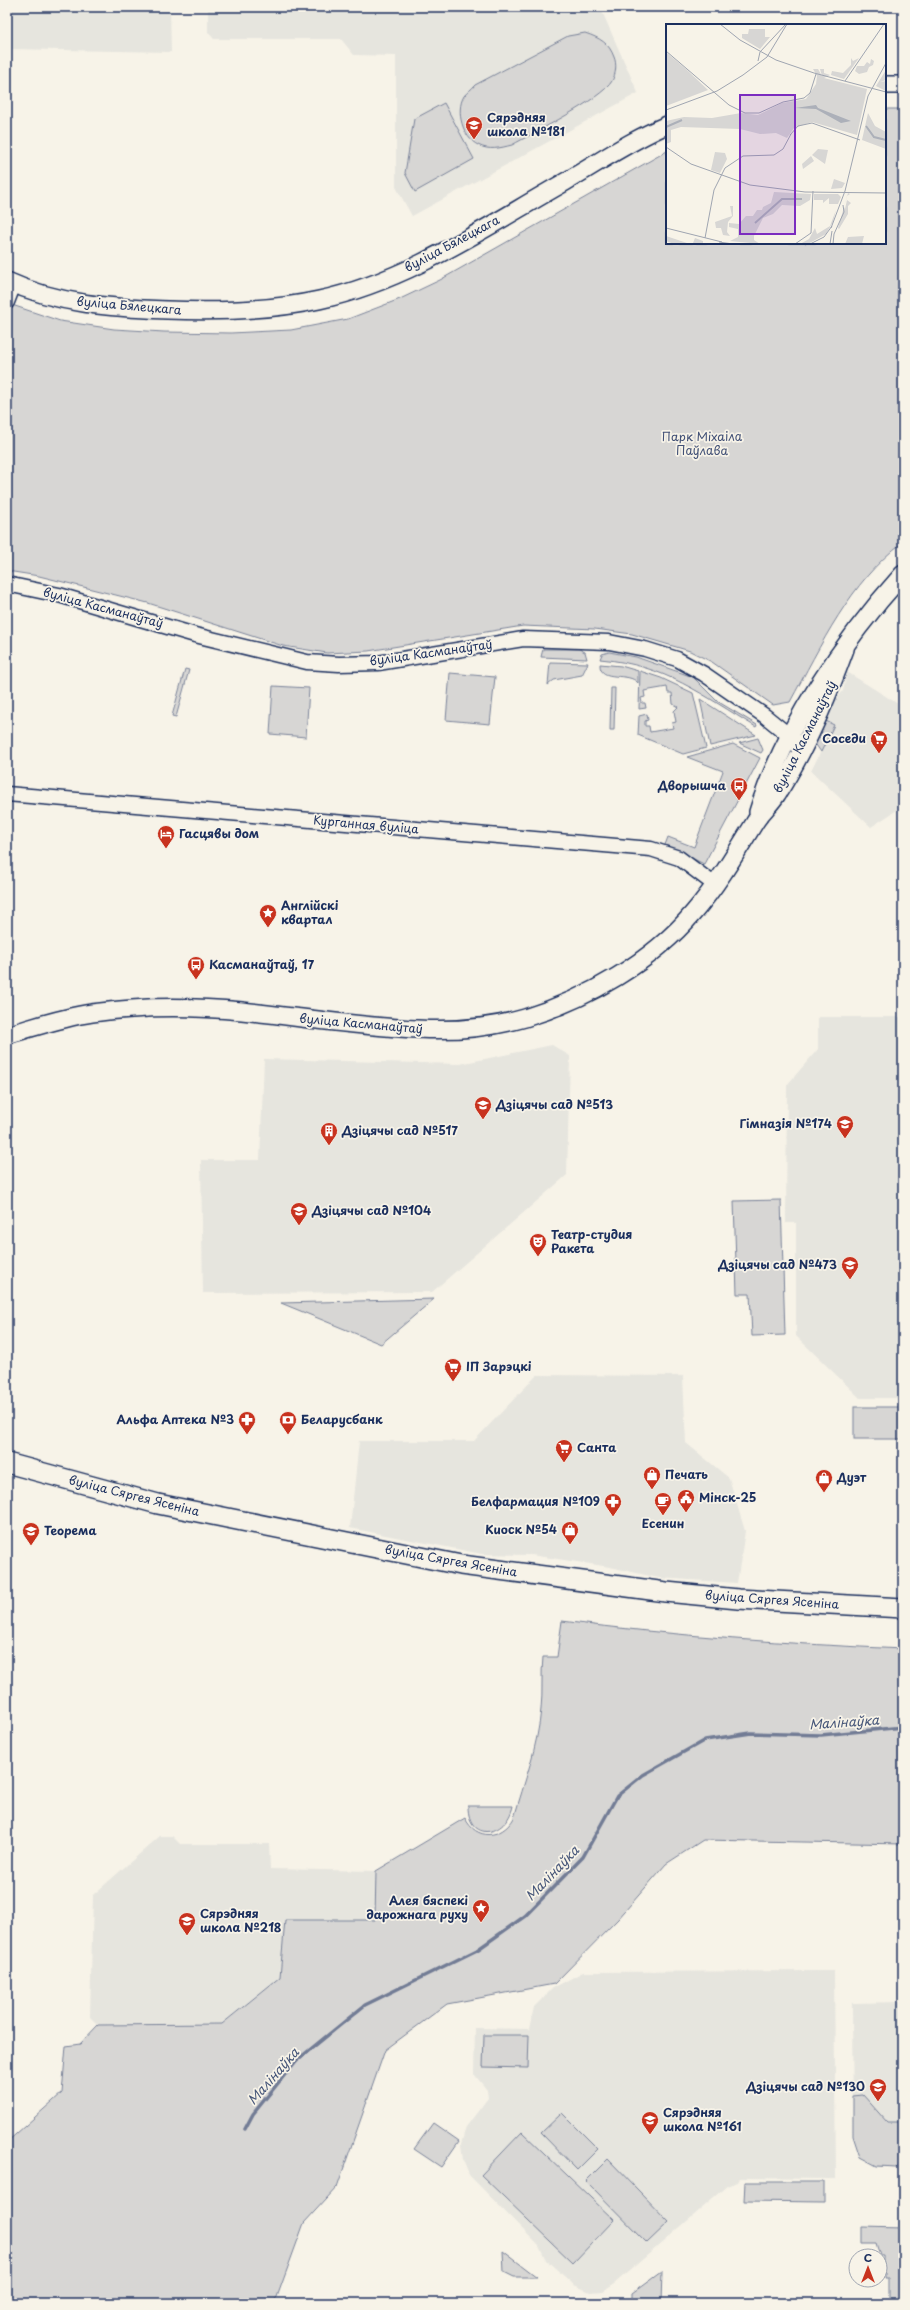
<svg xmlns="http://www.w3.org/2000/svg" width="910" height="2310" viewBox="0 0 910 2310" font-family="'Playpen Sans',sans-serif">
  <rect width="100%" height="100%" fill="#f7f3e8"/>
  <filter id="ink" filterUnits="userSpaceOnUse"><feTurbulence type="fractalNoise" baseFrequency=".025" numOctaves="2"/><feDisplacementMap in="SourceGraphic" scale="8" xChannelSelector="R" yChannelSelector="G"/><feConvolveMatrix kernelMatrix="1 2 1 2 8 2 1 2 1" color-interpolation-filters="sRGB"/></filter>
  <g filter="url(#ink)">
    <!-- built -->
    <g fill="#e6e5de">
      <path d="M7,7H170L171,52L7,49Z"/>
      <path d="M208,7H600L638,93L412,216L396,187V56L354,55L341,39H214L208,32Z"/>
      <path d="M847,672L903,707V806L871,827L811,771L834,725L822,719L826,711L843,691Z"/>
      <path d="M818,1017H903V1398H860L796,1336V1223H786L787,1085L818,1049Z"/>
      <path d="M552,1045L570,1056L567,1175L432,1292L203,1293L201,1160H260L264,1059L460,1064Z"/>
      <path d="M537,1375L683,1376L686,1443L729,1478L745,1531L737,1583L659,1578L610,1567L531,1555L482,1554L350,1528L359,1441H474Z"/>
      <path d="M160,1836H172L180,1844H269L270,1869L376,1871L375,1920H285L280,1977L222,2024L98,2025L90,2017L93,1895Z"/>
      <path d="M834,1971L836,2179L740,2178L738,2182L729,2185L614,2284L603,2291L590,2292L574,2285L545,2259L539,2246L469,2175L463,2160L461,2144L466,2127L488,2098L487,2090L474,2074L475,2028L529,2029L534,2007L553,1988L583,1972Z"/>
      <path d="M903,2002V2160L897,2167H877L860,2156L853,2134L852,2003Z"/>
    </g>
    <!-- green -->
    <g fill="#d7d6d4" stroke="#798299">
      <path d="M585,33C600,38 609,43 614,57C617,64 616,74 612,81C602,99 533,133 512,145C500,148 489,151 478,145C463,138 455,111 464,96C467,92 472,89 475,85L568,36Z"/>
      <path d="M444,103L474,159L415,192L405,173L414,119Z"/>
      <path d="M885,109H903V542C850,582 821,645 790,702L773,705L712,662L690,651L632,634L595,629L523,626L368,651L327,653L283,646L148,603L39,576L7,571V311L12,305L60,321L114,329L164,332L231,333L291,330L348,319L400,299L440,280L667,151V243H885Z"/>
      <path d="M543,649H579L585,652L587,659L541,657Z"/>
      <path d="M609,652L636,657L693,677L717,701L757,725L756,727C702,695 666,665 600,659L602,654Z"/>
      <path d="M550,662L588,663L582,675L554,680L548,685Z"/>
      <path d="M600,664L621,666L638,671V683C629,671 599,683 600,664Z"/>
      <path d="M185,669L189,670L176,717L172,716Z"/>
      <path d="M640,671L661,678L693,693L706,748L683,754L638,735L639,716L647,714L648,720L645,721V726H649L650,732L673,728L672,723L676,722L674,711L678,707L673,704L672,693H668L667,687L644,691L645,697L641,698L642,703H645L646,708L639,709Z"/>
      <path d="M450,673L495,677L490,724L446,720Z"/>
      <path d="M273,686L309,688L306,737L270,734Z"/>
      <path d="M611,688H615L614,730H610Z"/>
      <path d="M700,699L756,735L710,746Z"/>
      <path d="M822,719L834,725L821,752L814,742Z"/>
      <path d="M758,738L763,750L761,753L739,743Z"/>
      <path d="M733,744L760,758L704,864L665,845L668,837L694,847L723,771L687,757Z"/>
      <path d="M781,1200L785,1335L752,1336L750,1294H737L734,1201Z"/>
      <path d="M434,1299L381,1344L281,1303Z"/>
      <rect x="854" y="1407" width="49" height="32"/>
      <path d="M562,1621C675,1636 789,1644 903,1649V1844L703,1840L666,1864L618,1919L554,1984L447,2004L385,2050L337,2187L304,2223L277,2297L272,2303H7V2142L62,2093L66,2046L80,2044L98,2025L222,2024L280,1977L285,1920H375L376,1871L465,1818C476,1841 502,1839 514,1818C524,1783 538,1746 541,1709C543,1692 541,1674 543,1657H557Z"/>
      <path d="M468,1806H513C506,1838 468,1842 468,1806Z"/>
      <path d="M484,2035H529L528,2068L483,2067Z"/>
      <path d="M863,2095L887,2122H903V2160L897,2167L877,2166L860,2157L853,2136V2096Z"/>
      <path d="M562,2113L598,2149L577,2170L541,2133Z"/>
      <path d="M433,2123L459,2141L441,2167L414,2149Z"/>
      <path d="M522,2132L614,2220L573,2263L481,2175Z"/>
      <path d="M608,2159L669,2222L647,2243L586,2181Z"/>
      <path d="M745,2182H824V2202L744,2201Z"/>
      <path d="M861,2227L903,2228V2303H889V2278H886V2273H883V2256H880L876,2243H861Z"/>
      <path d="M503,2251L537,2277H514L504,2272Z"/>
      <path d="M662,2271L661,2303H632V2293Z"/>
    </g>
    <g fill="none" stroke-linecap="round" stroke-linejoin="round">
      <!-- stream -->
      <path stroke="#727c95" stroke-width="3.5" d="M245,2129L253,2114L296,2061L365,2005L477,1950L525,1916L583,1857L617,1796L643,1775L705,1740L751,1733L821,1735L903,1727"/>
      <defs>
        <g id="minor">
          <path d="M7,302L14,284"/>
          <path d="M7,584L59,595L195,635L307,662L339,664L378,663L523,639L609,642L645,649L677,659L704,674L765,716L802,746"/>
          <path d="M7,794L651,849L679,858L715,885"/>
        </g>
        <g id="tertiary">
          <path d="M885,85H903"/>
          <path d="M7,281C57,304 113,308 167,310C218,312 269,311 319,300C408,281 487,226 565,182C598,163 631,140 667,125"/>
          <path d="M758,812C783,729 845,638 903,574"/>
          <path d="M7,1035C35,1027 63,1017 92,1013C141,1006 193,1006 242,1011C301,1017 358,1027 417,1029C452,1031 490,1028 525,1018C587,999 652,962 694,912C718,884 736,853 755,822C761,812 771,804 777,794C805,751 828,696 845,649"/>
        </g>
        <path id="secondary" d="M7,1463L158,1504L461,1565L666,1592L738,1599L903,1608"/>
      </defs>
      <!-- minor casing -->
      <use href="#minor" stroke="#1b2f5e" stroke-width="17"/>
      <!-- tertiary casing -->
      <use href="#tertiary" stroke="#1b2f5e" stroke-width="20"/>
      <!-- secondary casing -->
      <use href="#secondary" stroke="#1b2f5e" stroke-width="22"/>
      <!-- minor -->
      <use href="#minor" stroke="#f7f3e8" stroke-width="14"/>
      <!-- tertiary -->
      <use href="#tertiary" stroke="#f7f3e8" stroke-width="17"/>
      <!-- secondary -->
      <use href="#secondary" stroke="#f7f3e8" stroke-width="19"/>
    </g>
  </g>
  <!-- icons -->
  <defs>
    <symbol id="school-pin" viewBox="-11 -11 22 30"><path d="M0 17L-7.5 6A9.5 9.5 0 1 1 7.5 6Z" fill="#c8321e" stroke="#f7f3e8"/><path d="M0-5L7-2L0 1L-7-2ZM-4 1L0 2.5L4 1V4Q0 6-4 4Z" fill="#fff"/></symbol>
    <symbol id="supermarket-pin" viewBox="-11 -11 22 30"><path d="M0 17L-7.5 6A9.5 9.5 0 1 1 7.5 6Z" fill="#c8321e" stroke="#f7f3e8"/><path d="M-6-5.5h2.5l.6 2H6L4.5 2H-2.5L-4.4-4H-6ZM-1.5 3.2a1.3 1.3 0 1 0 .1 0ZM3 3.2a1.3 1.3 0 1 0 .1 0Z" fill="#fff"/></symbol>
    <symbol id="bus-pin" viewBox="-11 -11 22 30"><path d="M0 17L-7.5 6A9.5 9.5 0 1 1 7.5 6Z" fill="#c8321e" stroke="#f7f3e8"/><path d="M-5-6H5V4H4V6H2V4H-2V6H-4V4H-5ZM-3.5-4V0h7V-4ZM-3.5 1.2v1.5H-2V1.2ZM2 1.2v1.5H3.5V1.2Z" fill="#fff"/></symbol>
    <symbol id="hotel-pin" viewBox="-11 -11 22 30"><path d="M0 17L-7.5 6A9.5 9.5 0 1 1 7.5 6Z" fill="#c8321e" stroke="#f7f3e8"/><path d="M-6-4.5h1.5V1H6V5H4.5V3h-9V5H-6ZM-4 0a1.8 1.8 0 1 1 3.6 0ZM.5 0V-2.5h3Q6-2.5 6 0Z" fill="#fff"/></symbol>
    <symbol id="sight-pin" viewBox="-11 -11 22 30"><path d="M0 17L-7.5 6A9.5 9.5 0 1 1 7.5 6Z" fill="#c8321e" stroke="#f7f3e8"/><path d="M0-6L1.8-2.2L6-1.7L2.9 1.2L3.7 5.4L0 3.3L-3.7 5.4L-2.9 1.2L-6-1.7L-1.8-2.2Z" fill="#fff"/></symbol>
    <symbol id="building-pin" viewBox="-11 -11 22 30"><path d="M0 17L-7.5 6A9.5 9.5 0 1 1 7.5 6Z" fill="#c8321e" stroke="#f7f3e8"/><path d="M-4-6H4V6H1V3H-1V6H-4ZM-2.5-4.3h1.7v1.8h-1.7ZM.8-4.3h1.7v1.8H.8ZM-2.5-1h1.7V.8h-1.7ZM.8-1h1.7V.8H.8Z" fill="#fff"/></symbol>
    <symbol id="theatre-pin" viewBox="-11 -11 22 30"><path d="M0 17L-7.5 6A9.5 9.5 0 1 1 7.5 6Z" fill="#c8321e" stroke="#f7f3e8"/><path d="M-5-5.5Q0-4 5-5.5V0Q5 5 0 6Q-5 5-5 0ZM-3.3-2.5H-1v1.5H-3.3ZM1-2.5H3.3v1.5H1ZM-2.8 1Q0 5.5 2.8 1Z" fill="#fff"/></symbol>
    <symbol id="pharmacy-pin" viewBox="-11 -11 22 30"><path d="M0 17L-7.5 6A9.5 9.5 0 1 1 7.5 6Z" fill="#c8321e" stroke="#f7f3e8"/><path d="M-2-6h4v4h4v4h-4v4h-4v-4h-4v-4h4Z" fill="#fff"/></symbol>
    <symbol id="bank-pin" viewBox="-11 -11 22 30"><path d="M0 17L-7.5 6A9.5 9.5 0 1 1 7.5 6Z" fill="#c8321e" stroke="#f7f3e8"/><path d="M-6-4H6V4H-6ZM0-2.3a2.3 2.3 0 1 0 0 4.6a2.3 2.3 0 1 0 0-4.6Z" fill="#fff"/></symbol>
    <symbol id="shop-pin" viewBox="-11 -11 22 30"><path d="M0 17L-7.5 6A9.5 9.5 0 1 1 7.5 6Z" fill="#c8321e" stroke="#f7f3e8"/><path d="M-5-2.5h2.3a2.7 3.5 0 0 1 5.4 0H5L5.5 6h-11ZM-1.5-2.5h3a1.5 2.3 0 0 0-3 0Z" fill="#fff"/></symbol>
    <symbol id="civic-pin" viewBox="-11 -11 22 30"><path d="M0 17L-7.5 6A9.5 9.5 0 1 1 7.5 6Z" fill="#c8321e" stroke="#f7f3e8"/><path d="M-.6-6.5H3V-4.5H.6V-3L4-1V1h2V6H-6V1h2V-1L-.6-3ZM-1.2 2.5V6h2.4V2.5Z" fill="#fff"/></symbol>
    <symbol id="cafe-pin" viewBox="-11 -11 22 30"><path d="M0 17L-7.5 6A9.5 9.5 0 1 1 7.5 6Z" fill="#c8321e" stroke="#f7f3e8"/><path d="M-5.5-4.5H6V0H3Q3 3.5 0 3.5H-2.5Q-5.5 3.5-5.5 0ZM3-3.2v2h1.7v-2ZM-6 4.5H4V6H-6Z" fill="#fff"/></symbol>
  </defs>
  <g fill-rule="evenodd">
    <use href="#school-pin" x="464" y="115" width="20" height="27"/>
    <use href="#supermarket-pin" x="869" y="729" width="20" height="27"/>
    <use href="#bus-pin" x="729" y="776" width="20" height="27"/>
    <use href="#hotel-pin" x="156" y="824" width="20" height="27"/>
    <use href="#sight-pin" x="258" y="903" width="20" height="27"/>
    <use href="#bus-pin" x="186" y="955" width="20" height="27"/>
    <use href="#school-pin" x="473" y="1095" width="20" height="27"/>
    <use href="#school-pin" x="835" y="1114" width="20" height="27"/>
    <use href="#building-pin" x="319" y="1121" width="20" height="27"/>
    <use href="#school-pin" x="289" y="1201" width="20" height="27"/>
    <use href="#theatre-pin" x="528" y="1232" width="20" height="27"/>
    <use href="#school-pin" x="840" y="1255" width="20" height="27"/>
    <use href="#supermarket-pin" x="443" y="1357" width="20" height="27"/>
    <use href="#pharmacy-pin" x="237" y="1410" width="20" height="27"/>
    <use href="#bank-pin" x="278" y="1410" width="20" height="27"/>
    <use href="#supermarket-pin" x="554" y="1438" width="20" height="27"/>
    <use href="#shop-pin" x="642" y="1465" width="20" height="27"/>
    <use href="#shop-pin" x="814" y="1468" width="20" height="27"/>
    <use href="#civic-pin" x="676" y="1488" width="20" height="27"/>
    <use href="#cafe-pin" x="653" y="1491" width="20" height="27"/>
    <use href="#pharmacy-pin" x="603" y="1492" width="20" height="27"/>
    <use href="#shop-pin" x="560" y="1520" width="20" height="27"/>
    <use href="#school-pin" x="21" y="1521" width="20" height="27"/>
    <use href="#sight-pin" x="471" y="1898" width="20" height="27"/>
    <use href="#school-pin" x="177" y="1911" width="20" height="27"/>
    <use href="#school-pin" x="868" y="2077" width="20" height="27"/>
    <use href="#school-pin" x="640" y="2110" width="20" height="27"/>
  </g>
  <g text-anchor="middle" stroke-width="3.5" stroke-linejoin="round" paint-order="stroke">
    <!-- poi labels -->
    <g font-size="12" font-weight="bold" fill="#1b2f5e" stroke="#f7f3e8" text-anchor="start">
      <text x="487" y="122">Сярэдняя<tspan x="487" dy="14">школа №181</tspan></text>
      <text x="866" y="743" text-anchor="end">Соседи</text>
      <text x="726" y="790" text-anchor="end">Дворышча</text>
      <text x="179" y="838">Гасцявы дом</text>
      <text x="281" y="910">Англійскі<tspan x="281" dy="14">квартал</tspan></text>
      <text x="209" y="969">Касманаўтаў, 17</text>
      <text x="496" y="1109">Дзіцячы сад №513</text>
      <text x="832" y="1128" text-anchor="end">Гімназія №174</text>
      <text x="342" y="1135">Дзіцячы сад №517</text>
      <text x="312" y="1215">Дзіцячы сад №104</text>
      <text x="551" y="1239">Театр-студия<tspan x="551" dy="14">Ракета</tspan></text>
      <text x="837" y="1269" text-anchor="end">Дзіцячы сад №473</text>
      <text x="466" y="1371">ІП Зарэцкі</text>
      <text x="234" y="1424" text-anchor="end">Альфа Аптека №3</text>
      <text x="301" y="1424">Беларусбанк</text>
      <text x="577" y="1452">Санта</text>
      <text x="665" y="1479">Печать</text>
      <text x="837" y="1482">Дуэт</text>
      <text x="699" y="1502">Мінск-25</text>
      <text x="600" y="1506" text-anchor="end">Белфармация №109</text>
      <text x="663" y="1528" text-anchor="middle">Есенин</text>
      <text x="557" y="1534" text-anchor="end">Киоск №54</text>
      <text x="44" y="1535">Теорема</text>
      <text x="468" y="1905" text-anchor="end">Алея бяспекі<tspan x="468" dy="14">дарожнага руху</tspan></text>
      <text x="200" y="1918">Сярэдняя<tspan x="200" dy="14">школа №218</tspan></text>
      <text x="865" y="2091" text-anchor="end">Дзіцячы сад №130</text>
      <text x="663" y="2117">Сярэдняя<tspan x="663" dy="14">школа №161</tspan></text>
    </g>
    <!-- street labels -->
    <g font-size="12" fill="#1b2f5e" stroke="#f7f3e8">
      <text transform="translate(452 244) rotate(-28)" y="4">вуліца Бялецкага</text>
      <text transform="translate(129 306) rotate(5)" y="4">вуліца Бялецкага</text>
      <text transform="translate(103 608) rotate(15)" y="4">вуліца Касманаўтаў</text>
      <text transform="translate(431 653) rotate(-8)" y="4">вуліца Касманаўтаў</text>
      <text transform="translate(805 737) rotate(-63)" y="4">вуліца Касманаўтаў</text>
      <text transform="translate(366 825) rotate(5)" y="4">Курганная вуліца</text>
      <text transform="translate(361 1024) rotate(5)" y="4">вуліца Касманаўтаў</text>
      <text transform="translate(134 1496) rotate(14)" y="4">вуліца Сяргея Ясеніна</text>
      <text transform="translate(451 1561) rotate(10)" y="4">вуліца Сяргея Ясеніна</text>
      <text transform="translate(772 1600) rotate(4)" y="4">вуліца Сяргея Ясеніна</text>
    </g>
    <!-- park labels -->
    <g font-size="12" fill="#415076" stroke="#f7f3e8">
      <text x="702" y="441">Парк Міхаіла<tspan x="702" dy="14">Паўлава</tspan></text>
    </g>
    <!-- water labels -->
    <g font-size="13" font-style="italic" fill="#465679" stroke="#f7f3e8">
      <text transform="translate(844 1722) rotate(-4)" y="5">Малінаўка</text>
      <text transform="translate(552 1873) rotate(-46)" y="5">Малінаўка</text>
      <text transform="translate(273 2076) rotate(-49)" y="5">Малінаўка</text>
    </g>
  </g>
  <!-- overview -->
  <g transform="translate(666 24)">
    <rect width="220" height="220" fill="#f7f3e8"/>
    <path d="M83,5H99V13H104L94,25L76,14V10H82ZM0,28L20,45L42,66L0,82ZM185,34L187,37L193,34L178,55L165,51L166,47L177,49L185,41ZM205,35L208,37L207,41L203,43L201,48L193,50L189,47L191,42H198L201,38L204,40ZM147,45H152L156,52L154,45H158V49L164,51L158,54L201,65L191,111L146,98L128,104L121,114L110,109L94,110L74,105L15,103L5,106V118L0,120V97L18,93L46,94L75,89L92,91L116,79L140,75L150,60L151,52ZM220,46V56L214,58L220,57V67L210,62ZM202,89L209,102L220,108V125L196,116ZM152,125L162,126L159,140L146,131ZM49,128L59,129L61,135L54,149L45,146ZM145,132L148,137L137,145L136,140ZM168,155L179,159L176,164L165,165ZM108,168L145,170L144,176L134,182L116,181L107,190L97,194L88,212V216L94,220L64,217L72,213V205L63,203V199L73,200L80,192H87L91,186H96L97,183L105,179ZM182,169L184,170L181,172L178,183L179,185L181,176L185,179L182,182V190L173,205L172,204ZM148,170H172L175,173L172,180H163V174L157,179V176H148ZM64,182H67V192L62,198L61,208L64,212L57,211L55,204H50L49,198L66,192ZM170,186L167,198L160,210L142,220H134L143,215L149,204L151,210L164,202ZM0,212L21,219H27L29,214L37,217V220H8L0,217ZM198,212L196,220H179L182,213Z" fill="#d7d6d4"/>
    <path d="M150,81L152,84L185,97L175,99L150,85L129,84Z" fill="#acb0b9"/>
    <path fill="none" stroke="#acb0b9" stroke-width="2" d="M200,102L208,113L220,116M0,103L16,96M89,199L116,175H136"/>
    <path fill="none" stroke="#9fa5b1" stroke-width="1" d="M54,0L74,16L110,36L148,49L220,68M0,27L63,81L79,89H93L117,78L138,74L144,69L150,50M92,37L94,28L120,0M179,57L218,0M0,86L51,67L77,51L101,33L121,0M124,111L132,102L146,99L194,116M0,123L25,140L84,161L139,168L220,169M0,204L56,218M165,204L179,167L202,72L220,39M39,214L48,166L59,144L77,132L108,131L117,125L125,110M53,218L67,220M129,220L145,209L147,167M144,220L158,213L166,202M164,220L166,207M167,220L168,210L178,188L177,181"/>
    <path fill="#7b2cbf" fill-opacity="0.15" stroke="#7b2cbf" stroke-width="2" d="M74,71H129V210H74Z"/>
    <rect width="220" height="220" fill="none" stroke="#1b2f5e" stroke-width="2"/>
  </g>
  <!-- margin -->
  <rect width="910" height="2310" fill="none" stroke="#f7f3e8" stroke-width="24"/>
  <rect x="12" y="12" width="886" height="2286" fill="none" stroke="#1b2f5e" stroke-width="1.5" filter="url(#ink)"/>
  <!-- north arrow -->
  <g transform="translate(868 2268)"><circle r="19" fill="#f7f3e8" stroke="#9fa5b1"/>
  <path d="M0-3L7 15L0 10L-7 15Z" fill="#c8321e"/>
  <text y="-6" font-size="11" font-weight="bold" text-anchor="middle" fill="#1b2f5e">С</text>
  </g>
</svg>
